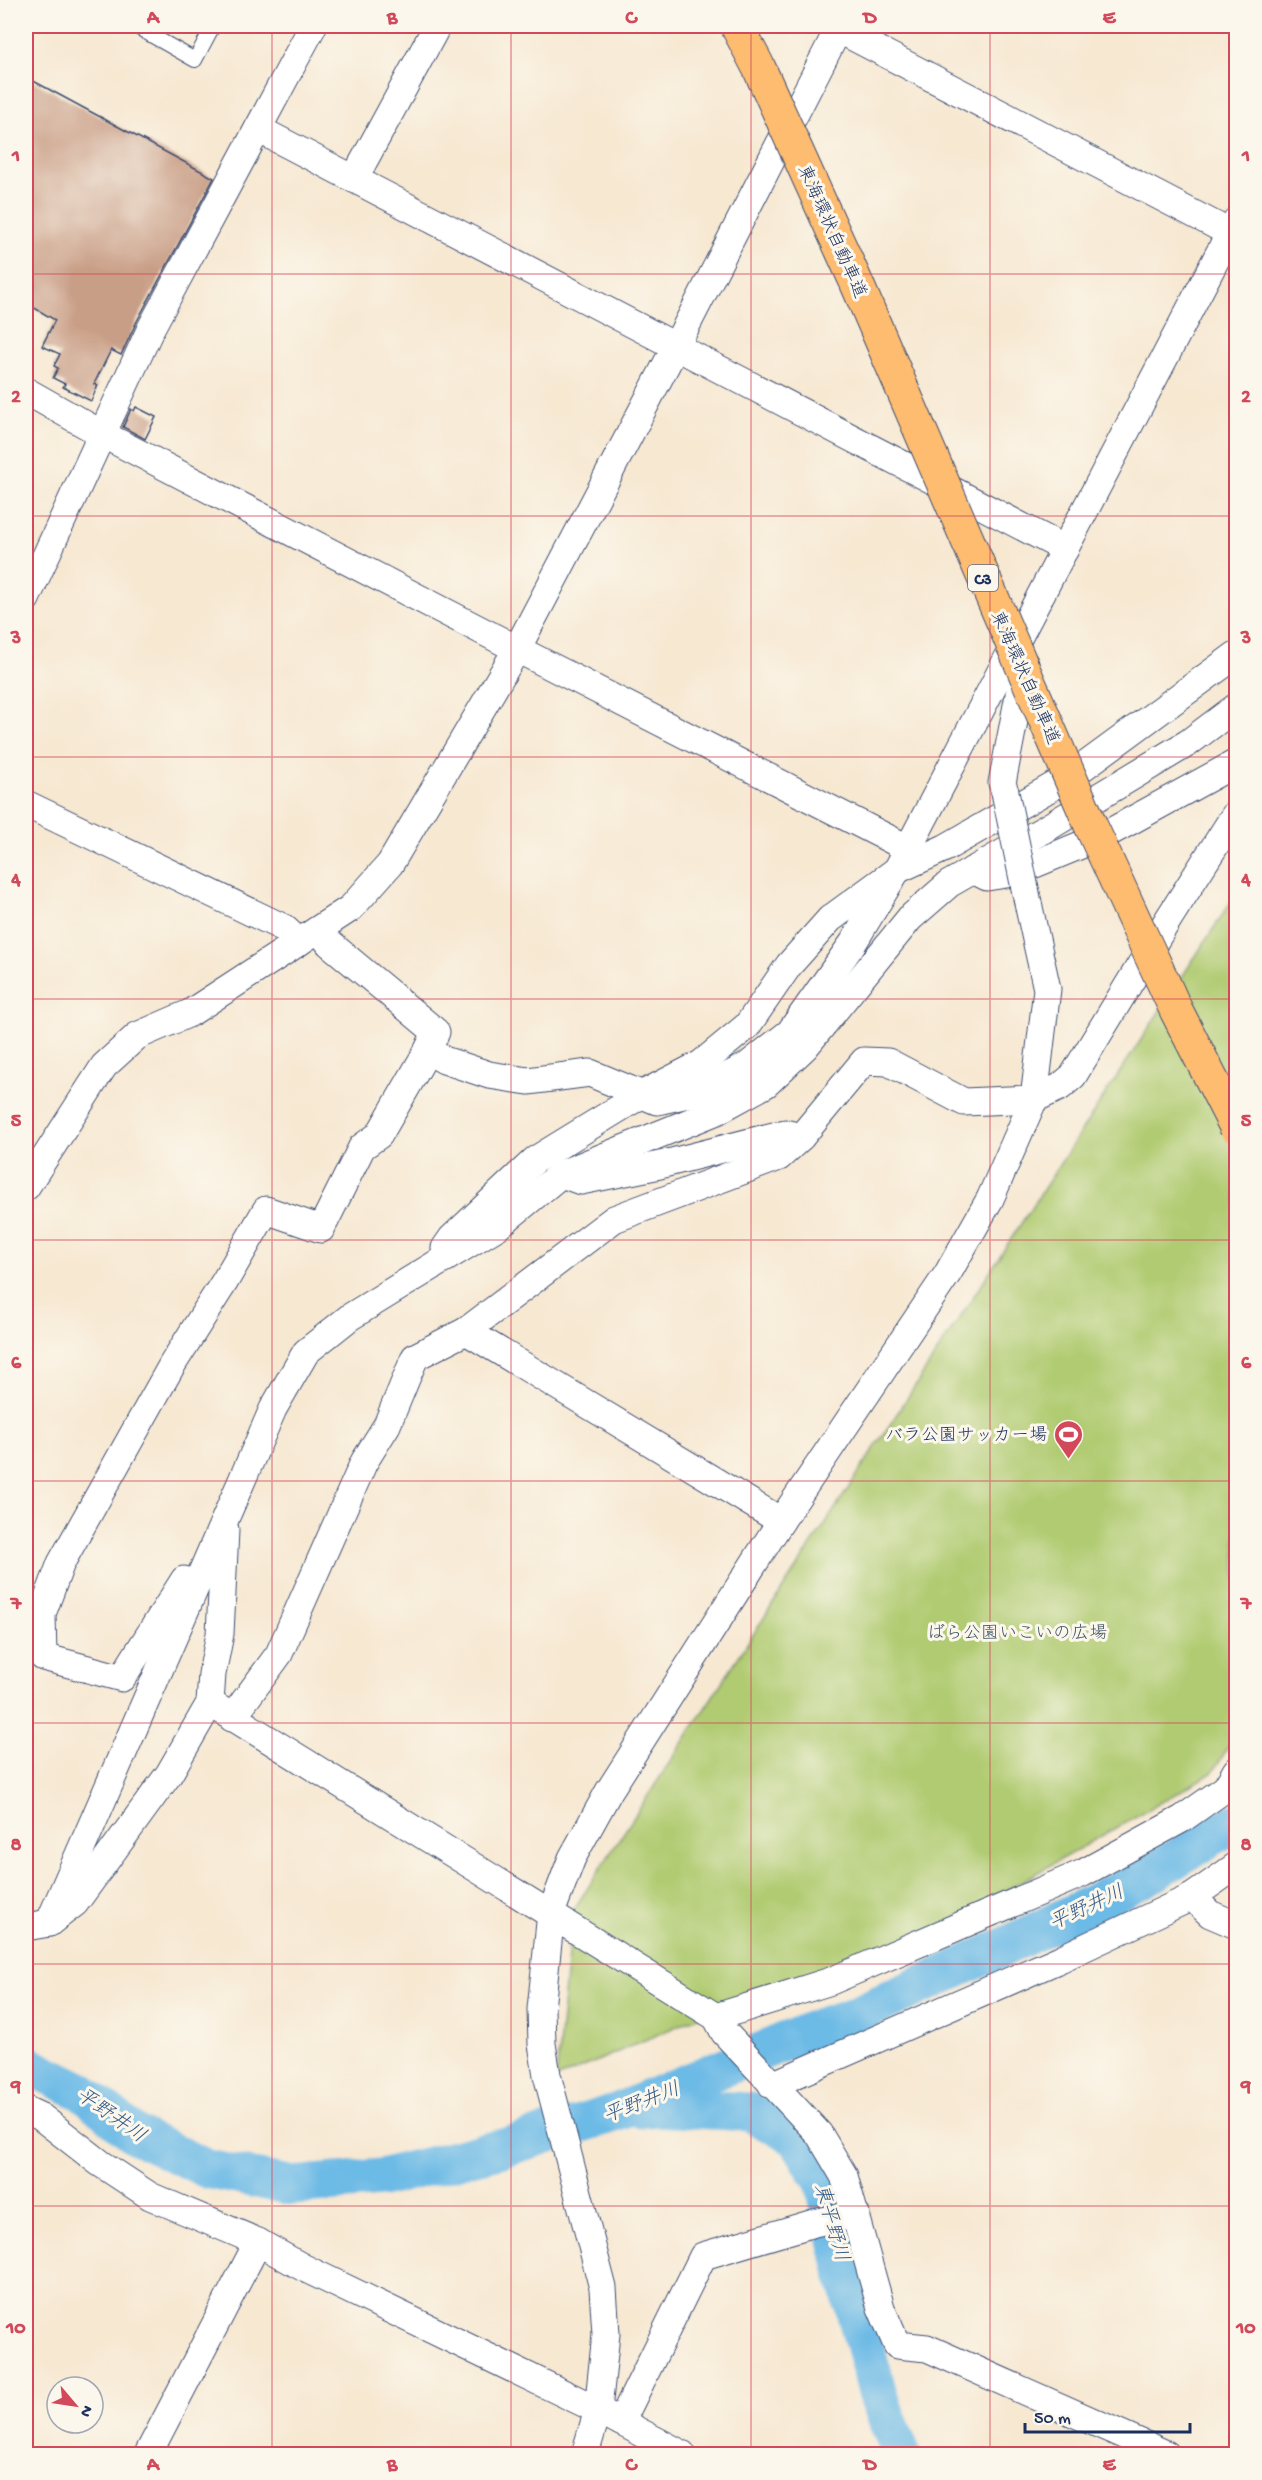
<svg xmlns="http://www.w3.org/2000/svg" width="1262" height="2480" viewBox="0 0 1262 2480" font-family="'Gochi Hand','Klee One',sans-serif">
  <rect width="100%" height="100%" fill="#fbf7ec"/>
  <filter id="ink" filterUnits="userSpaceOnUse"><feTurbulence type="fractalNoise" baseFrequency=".0167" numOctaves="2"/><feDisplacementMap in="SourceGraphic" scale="12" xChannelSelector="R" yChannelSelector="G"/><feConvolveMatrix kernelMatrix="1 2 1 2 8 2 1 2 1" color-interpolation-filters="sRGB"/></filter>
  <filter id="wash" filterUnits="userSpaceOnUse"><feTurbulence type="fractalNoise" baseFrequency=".008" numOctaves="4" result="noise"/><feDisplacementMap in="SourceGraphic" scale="24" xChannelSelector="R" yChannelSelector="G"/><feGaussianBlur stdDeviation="1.35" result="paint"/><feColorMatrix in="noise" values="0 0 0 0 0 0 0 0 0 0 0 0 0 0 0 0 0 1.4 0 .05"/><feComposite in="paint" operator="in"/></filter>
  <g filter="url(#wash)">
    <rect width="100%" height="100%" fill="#f7e8d2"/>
    <!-- green -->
    <path fill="#b0cb71" stroke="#667d68" stroke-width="1.5" d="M1236,894V1735L1212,1773L891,1956L709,2012L556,2079L572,1912Z"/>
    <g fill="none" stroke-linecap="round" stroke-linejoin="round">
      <!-- river -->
      <g stroke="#6cbae6" stroke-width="39">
        <path d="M26,2064L81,2091L136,2135L207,2169L293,2186L381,2178L503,2148L618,2112L817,2028L854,2016L1002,1948L1144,1878L1226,1828L1236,1823"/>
        <path d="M641,2109L656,2107L750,2112L797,2138L824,2182L845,2274L879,2398L901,2454"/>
      </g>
    </g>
    <g id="blocks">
      <!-- building -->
      <g fill="#c99e86">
        <path d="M26,77L214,178L137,321L121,355L111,350L94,384L98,385L91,401L63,387L65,384L53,378L58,368L54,366L60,354L42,346L55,320L26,303Z"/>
        <path d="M136,407L156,417L145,439L123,427L131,409L134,411Z"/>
      </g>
    </g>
  </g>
  <g filter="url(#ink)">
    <use href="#blocks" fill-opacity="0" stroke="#3c4b6f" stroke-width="1.5"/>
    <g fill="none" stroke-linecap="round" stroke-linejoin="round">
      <defs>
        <path id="service" d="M135,26L195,60L213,26"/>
        <g id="minor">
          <path d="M832,26L1236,236"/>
          <path d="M258,129L1065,549"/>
          <path d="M354,179L437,26"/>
          <path d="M26,391L102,434L517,649L909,849"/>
          <path d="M26,599L151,328L313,26"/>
          <path d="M1005,792L1002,783L1025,664"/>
          <path d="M26,804L284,928L299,942"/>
          <path d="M973,870L987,877L1013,873L1105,835L1236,763"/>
          <path d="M428,1050L444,1060L489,1075L528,1081L590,1073L657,1101L697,1092L747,1066L790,1032L853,943L897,870L1236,221"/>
          <path d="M570,1177L581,1181L660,1165L785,1133L801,1137"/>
          <path d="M26,1187L104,1066L137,1036L190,1013L351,908L390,864L517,649L676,346L840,26"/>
          <path d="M445,1248L452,1238L535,1160L641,1095L701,1064L747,1026L789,965L830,919L897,870L945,848L1071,776L1236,655"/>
          <path d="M466,1331L781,1521"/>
          <path d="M184,1580L122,1678L43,1657L42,1614L61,1563L172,1365L225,1281L266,1210L321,1229L362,1147L379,1135L428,1050L436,1032L329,943L319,929"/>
          <path d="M210,1703L716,2017L724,2032L819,2134L844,2176L881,2308L897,2345L927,2348L1166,2454"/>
          <path d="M232,1718L279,1654L364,1462L387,1425L415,1357L466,1331L614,1219L779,1157L801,1137L864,1061L888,1062L964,1102L1034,1099L1047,989L1028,903"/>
          <path d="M1192,1897L1210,1914L1236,1925"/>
          <path d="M49,1923L273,1409L306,1352L350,1317L498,1226L561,1174L717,1111L766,1084L805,1047L910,918L949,884L1050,826L1188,743L1236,707"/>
          <path d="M26,1927L49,1923L75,1903L169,1774L210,1703L212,1674L220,1634L225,1530"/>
          <path d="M716,2017L831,1981L1083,1873L1182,1819L1226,1788L1236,1771"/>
          <path d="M772,2085L1060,1959L1192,1897L1236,1866"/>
          <path d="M26,2110L41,2117L100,2163L150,2196L258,2242L304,2268L598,2410L682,2454"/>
          <path d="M621,2422L703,2256L814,2223L856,2214"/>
          <path d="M148,2454L258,2242"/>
          <path d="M585,2454L598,2410L606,2334L603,2288L547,2075L542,2044L541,2009L551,1913L572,1858L609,1791L781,1521L948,1273L990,1199L1034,1099L1060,1087L1073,1076L1169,918L1236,813"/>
        </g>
      </defs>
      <!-- service casing -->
      <use href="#service" stroke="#3c4b6f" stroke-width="16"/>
      <!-- minor casing -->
      <use href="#minor" stroke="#3c4b6f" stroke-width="29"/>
      <!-- service -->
      <use href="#service" stroke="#fff" stroke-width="14"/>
      <!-- minor -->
      <use href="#minor" stroke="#fff" stroke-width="27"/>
      <defs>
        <path id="minor-bridge" d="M1005,792L1028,903"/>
        <path id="motorway-bridge" d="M737,26L759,68L857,284L1091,826L1176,1010L1236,1127"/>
      </defs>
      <!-- minor-bridge casing -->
      <use href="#minor-bridge" stroke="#3c4b6f" stroke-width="29" stroke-linecap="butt"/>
      <!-- motorway-bridge casing -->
      <use href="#motorway-bridge" stroke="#3c4b6f" stroke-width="35" stroke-linecap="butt"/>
      <!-- minor-bridge -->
      <use href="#minor-bridge" stroke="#fff" stroke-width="27"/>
      <!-- motorway-bridge -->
      <use href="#motorway-bridge" stroke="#febc70" stroke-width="33"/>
    </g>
  </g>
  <!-- grid -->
  <path fill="none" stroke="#d1495b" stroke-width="1.5" stroke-opacity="0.55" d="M272,26V2454M511,26V2454M751,26V2454M990,26V2454M26,274H1236M26,516H1236M26,757H1236M26,999H1236M26,1240H1236M26,1481H1236M26,1723H1236M26,1964H1236M26,2206H1236"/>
  <!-- icons -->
  <defs>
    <symbol id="stadium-pin" viewBox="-11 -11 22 30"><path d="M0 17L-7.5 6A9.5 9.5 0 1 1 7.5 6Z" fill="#d1495b" stroke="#fbf7ec"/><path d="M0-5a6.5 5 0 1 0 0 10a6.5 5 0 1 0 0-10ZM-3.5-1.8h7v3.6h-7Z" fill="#fff"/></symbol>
  </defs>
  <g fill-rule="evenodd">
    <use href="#stadium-pin" x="1052" y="1418" width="33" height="45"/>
  </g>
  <g text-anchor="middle" stroke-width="6" stroke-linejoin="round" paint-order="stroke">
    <!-- shield labels -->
    <rect fill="#fbf7ec" stroke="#5e6b89" stroke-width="1.5" x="968" y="565" width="30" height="26" rx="4.5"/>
    <g font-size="16" font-weight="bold" fill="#1b2f5e">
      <text x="983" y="584">C3</text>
    </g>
    <!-- street labels -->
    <g font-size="18" fill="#1b2f5e" stroke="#fbf7ec">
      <text transform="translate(833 231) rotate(66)" y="6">東海環状自動車道</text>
      <text transform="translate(1026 677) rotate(66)" y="6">東海環状自動車道</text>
    </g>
    <!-- poi labels -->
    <g font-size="18" fill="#1b2f5e" stroke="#fbf7ec" text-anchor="end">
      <text x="1047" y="1440">バラ公園サッカー場</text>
    </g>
    <!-- park labels -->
    <g font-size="18" fill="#405663" stroke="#fbf7ec">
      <text x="1017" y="1638">ばら公園いこいの広場</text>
    </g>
    <!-- water labels -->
    <g font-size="20" font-style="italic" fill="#335987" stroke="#fbf7ec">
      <text transform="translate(1086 1906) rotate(-25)" y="7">平野井川</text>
      <text transform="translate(641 2101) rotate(-21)" y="7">平野井川</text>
      <text transform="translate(112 2114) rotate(35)" y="7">平野井川</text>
      <text transform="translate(833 2222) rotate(74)" y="7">東平野川</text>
    </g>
  </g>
  <!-- margin -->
  <rect width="1262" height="2480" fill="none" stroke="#fbf7ec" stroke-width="66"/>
  <!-- north arrow -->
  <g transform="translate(75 2405) rotate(119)"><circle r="28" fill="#fbf7ec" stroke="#a1a7b3" stroke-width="1.5"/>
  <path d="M0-4.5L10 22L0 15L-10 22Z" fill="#d1495b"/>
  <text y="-9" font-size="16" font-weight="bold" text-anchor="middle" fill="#1b2f5e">N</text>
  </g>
  <!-- scale -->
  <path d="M1025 2423v9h165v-9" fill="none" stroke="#1b2f5e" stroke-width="3"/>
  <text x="1034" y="2423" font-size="18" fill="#1b2f5e" stroke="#fbf7ec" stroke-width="4.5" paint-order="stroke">50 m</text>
  <rect x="33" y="33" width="1196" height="2414" fill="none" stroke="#d1495b" stroke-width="2"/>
  <g font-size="20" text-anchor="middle" font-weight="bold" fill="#d1495b">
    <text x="153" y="23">A</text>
    <text x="392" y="23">B</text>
    <text x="631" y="23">C</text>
    <text x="870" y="23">D</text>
    <text x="1109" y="23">E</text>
    <text x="16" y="161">1</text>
    <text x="1246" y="161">1</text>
    <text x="16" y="402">2</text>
    <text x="1246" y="402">2</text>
    <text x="16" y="643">3</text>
    <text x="1246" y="643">3</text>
    <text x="16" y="885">4</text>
    <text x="1246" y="885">4</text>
    <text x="16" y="1126">5</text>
    <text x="1246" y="1126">5</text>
    <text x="16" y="1368">6</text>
    <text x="1246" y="1368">6</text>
    <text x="16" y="1609">7</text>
    <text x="1246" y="1609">7</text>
    <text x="16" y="1850">8</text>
    <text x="1246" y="1850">8</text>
    <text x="16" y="2092">9</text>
    <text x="1246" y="2092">9</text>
    <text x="16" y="2333">10</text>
    <text x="1246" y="2333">10</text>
    <text x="153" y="2470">A</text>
    <text x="392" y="2470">B</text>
    <text x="631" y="2470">C</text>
    <text x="870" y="2470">D</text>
    <text x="1109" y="2470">E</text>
  </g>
</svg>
